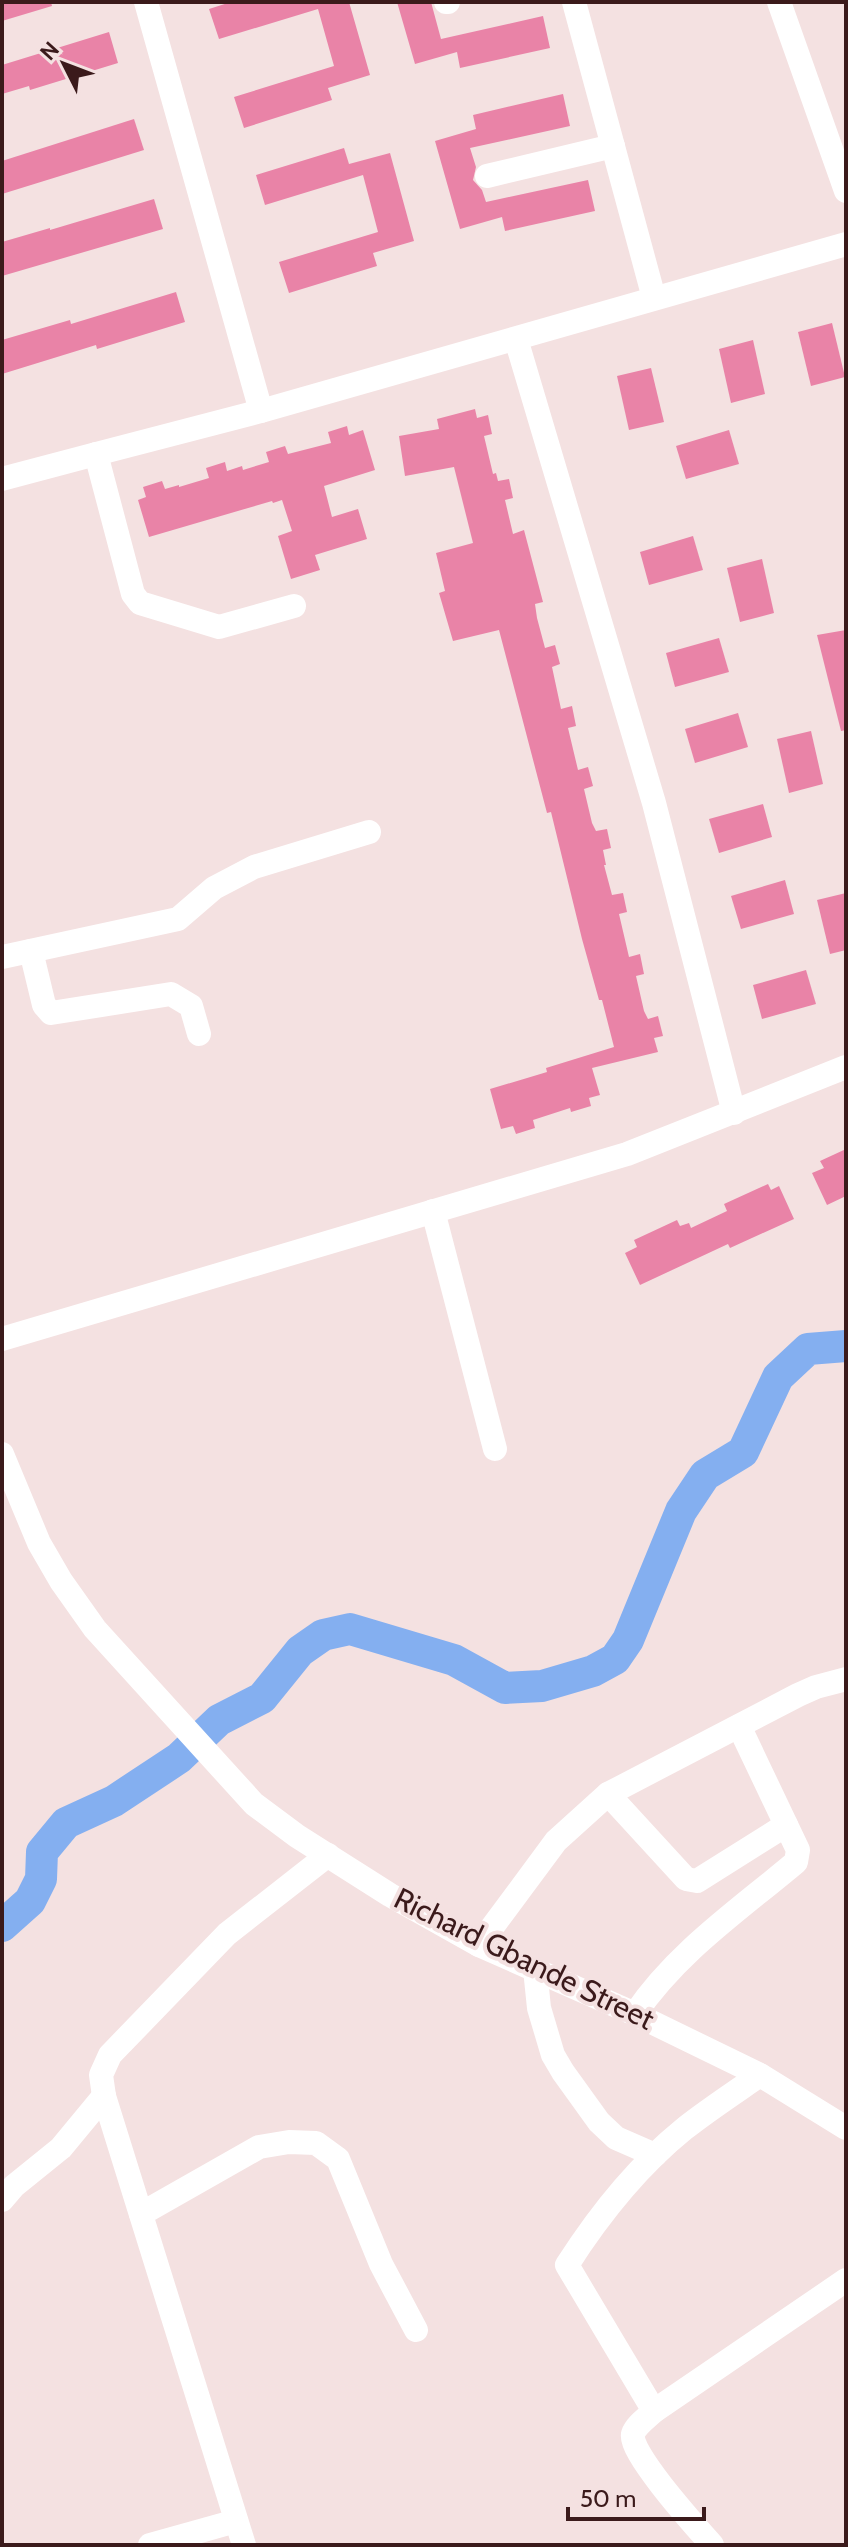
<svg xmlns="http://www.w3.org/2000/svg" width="848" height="2547" viewBox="0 0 848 2547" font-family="Cabin,sans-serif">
  <rect width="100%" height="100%" fill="#f4e1e1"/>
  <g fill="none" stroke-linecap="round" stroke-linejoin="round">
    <!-- river -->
    <path stroke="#84aff0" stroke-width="32" d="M2,1926L30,1901L41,1879L42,1852L66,1823L114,1801L179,1758L219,1720L262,1698L300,1651L323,1635L350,1629L454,1660L505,1688L542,1686L593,1671L615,1659L628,1640L681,1511L705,1475L743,1452L778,1377L808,1349L846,1346"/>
  </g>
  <!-- building -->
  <g fill="#e983a7">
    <path d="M2,2H51L52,6L2,21Z"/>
    <path d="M231,2H349L370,75L328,88L332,100L244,128L234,97L334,66L318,9L219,39L209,9Z"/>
    <path d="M397,2H431L441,39L543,16L550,48L460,68L457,52L415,64Z"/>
    <path d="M109,32L118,63L30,90L29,86L2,94V65Z"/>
    <path d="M563,94L570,126L470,148L476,167L473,180L482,190L486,202L588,180L595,211L505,231L502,217L460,229L435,141L476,129L473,115Z"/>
    <path d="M134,119L144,150L2,194V161Z"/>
    <path d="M344,148L349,164L390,153L414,241L373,253L377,266L289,293L279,262L378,232L363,175L265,205L256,175Z"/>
    <path d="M154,199L163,229L2,276V242L50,228V230Z"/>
    <path d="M176,292L185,322L97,349L96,345L2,374V340L70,320L71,324Z"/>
    <path d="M832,323L845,377L811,386L798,332Z"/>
    <path d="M753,340L765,394L731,403L719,349Z"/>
    <path d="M651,368L664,422L629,430L617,376Z"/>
    <path d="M475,409L477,418L488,415L492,434L484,436L493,474L496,473L498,481L509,479L513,498L505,500L513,534L524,530L543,602L535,604L537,618L545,648L555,645L560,664L552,667L561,709L572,706L576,726L568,728L578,770L588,767L593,786L584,789L592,823L596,831L607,829L611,848L603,850L606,865H604L612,895L623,893L627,912L619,914L629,957L640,954L644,974L636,976L644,1011L648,1019L658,1016L663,1036L654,1038L658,1052L592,1068L600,1095L589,1098L591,1106L571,1112L570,1108L533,1120L535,1128L516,1134L513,1126L501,1129L490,1089L547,1072L546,1068L614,1047L602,1000H599L582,939L551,812L547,813L499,630L453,641L439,593L445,591L436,553L473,543L454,467L405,476L399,436L439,429L437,419Z"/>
    <path d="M347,426L349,435L363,430L375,470L324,486L332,517L358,509L367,539L315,555L320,570L291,579L278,536L292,531L282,500L273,503L272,501L149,537L138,500L146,497L143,487L162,481L165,489L179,485V487L209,478L206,468L225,462L227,471L242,466L243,470L269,462L266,452L285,446L288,454L331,443L328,432Z"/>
    <path d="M729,430L739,464L686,479L676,446Z"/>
    <path d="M693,536L703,570L649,585L640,552Z"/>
    <path d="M762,559L774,613L740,622L727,568Z"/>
    <path d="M846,630V730L841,731L817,635Z"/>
    <path d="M719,638L729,672L675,687L666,653Z"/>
    <path d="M738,713L748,747L695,763L685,729Z"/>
    <path d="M811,731L823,784L789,793L777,739Z"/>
    <path d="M763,804L772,837L719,853L709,819Z"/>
    <path d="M785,880L794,914L741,929L731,896Z"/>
    <path d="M846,893V950L830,954L817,900Z"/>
    <path d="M806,970L816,1004L762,1019L753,985Z"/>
    <path d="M846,1149V1196L827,1205L812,1173L824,1168L820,1161Z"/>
    <path d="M768,1184L771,1190L779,1186L794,1219L730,1248L728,1244L640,1285L625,1253L637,1247L634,1240L677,1220L680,1226L689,1223L691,1228L727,1211L724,1204Z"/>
  </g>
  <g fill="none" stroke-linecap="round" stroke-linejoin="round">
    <!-- minor -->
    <g stroke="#fff" stroke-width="24">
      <path d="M146,2L261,411"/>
      <path d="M446,2H448"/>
      <path d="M574,2L654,298"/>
      <path d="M779,2L846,191"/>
      <path d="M487,176L613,146"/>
      <path d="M516,339L654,803L734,1113"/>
      <path d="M2,479L96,454"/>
      <path d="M294,606L219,627L140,603L133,594L96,454L261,411L846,244"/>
      <path d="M31,951L44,1005L51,1013L171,994L191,1006L199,1034"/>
      <path d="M2,957L178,919L214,888L254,867L369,832"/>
      <path d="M433,1211L495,1449"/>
      <path d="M2,1339L627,1154L846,1067"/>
      <path d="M2,1454L39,1543L61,1581L95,1629L254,1804L297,1836L390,1895L479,1945L635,2014L760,2075L846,2128"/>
      <path d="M608,1794L686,1879L697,1881L786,1825"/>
      <path d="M479,1945L556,1841L608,1794L798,1695L816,1687L846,1679"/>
      <path d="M535,1969L539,2008L553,2055L563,2072L599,2122L616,2138L655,2155"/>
      <path d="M635,2014C677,1952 739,1910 796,1862L798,1850L739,1726"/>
      <path d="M2,2200L14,2186L61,2148L104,2096"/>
      <path d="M141,2214L259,2147L289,2142L316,2143L338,2159L381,2264L416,2330"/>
      <path d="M654,2411L567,2265C599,2215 637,2167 684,2129C708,2110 734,2093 760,2075"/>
      <path d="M150,2545L236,2521"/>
      <path d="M244,2545L104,2096L101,2075L110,2055L227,1934L328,1855"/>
      <path d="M712,2545C698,2529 628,2452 633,2434C636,2425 647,2418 654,2411L846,2280"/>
    </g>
  </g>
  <g text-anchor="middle" stroke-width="8" stroke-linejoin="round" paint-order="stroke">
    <!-- street labels -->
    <g font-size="30" fill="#3b1a1b" stroke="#f4e1e1">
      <text transform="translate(524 1959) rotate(26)" y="10">Richard Gbande Street</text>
    </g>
  </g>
  <!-- border -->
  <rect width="848" height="2547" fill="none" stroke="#3b1a1b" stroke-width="8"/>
  <!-- north arrow -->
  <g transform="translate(64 64) rotate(312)" stroke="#f4e1e1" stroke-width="6" paint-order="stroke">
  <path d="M0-6L14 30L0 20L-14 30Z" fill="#3b1a1b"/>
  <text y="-12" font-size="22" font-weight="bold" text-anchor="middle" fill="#3b1a1b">N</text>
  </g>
  <!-- scale -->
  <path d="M568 2507v12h136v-12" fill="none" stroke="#3b1a1b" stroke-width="4"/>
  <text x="580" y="2507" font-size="24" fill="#3b1a1b" stroke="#f4e1e1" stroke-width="6" paint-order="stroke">50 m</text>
</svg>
